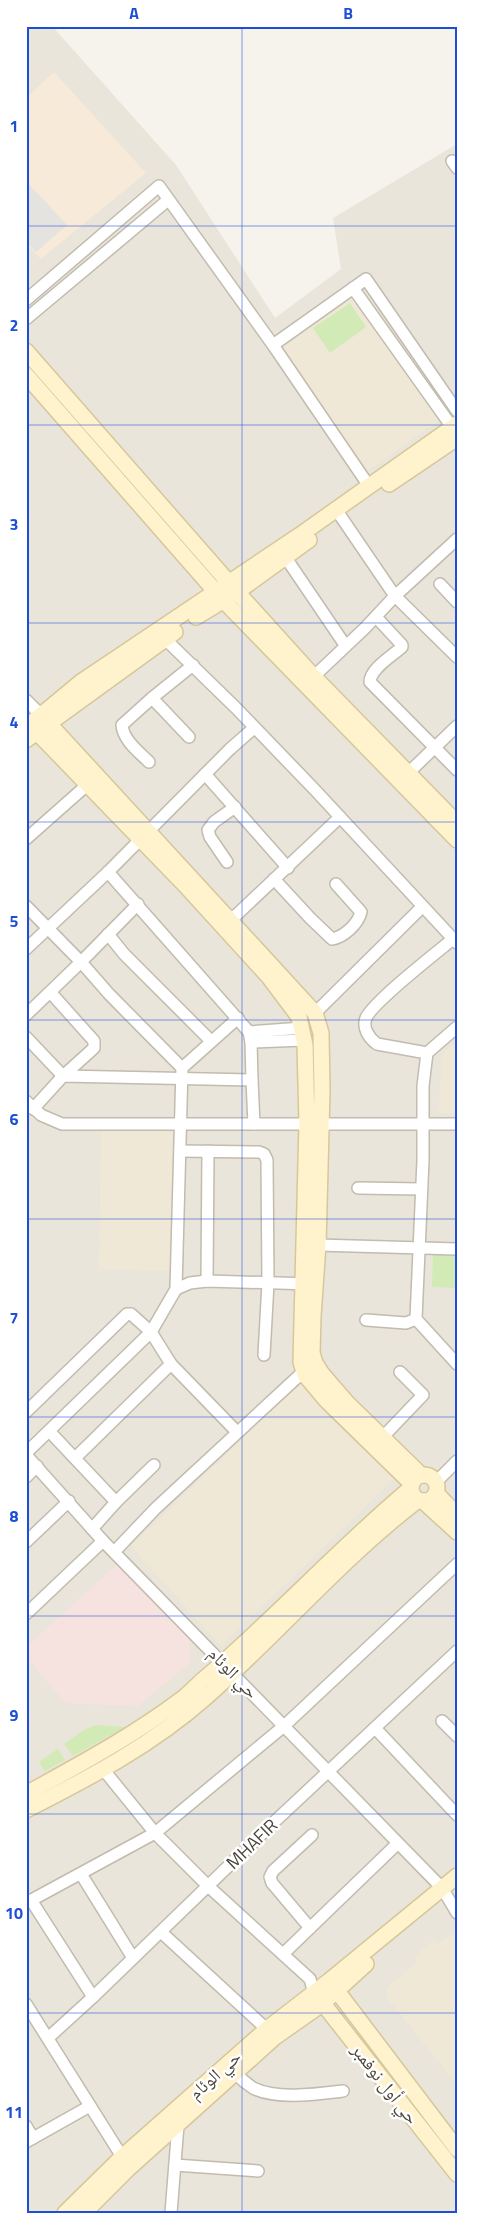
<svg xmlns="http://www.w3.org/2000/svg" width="483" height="2239" viewBox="0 0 483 2239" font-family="'Titillium Web','Noto Naskh Arabic',sans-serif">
  <rect width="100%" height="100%" fill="#f6f3ec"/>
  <!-- residential -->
  <path fill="#eae5da" d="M26,26H52L176,165L275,318L341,269L333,218L457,144V2213H26Z"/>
  <!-- commercial -->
  <path fill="#f7ead8" d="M54,72L146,173L41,259L26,244V98Z"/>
  <!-- education -->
  <g fill="#efe8d6">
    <path d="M354,297L440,420L367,471L282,348Z"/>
    <path d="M457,1042V1113H439L442,1054Z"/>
    <path d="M101,1125L176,1126L174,1271L99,1269Z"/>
    <path d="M303,1381L396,1477L221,1646L131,1546Z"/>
    <path d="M457,1931V2085L387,1998V1988L417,1962L415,1956L435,1939L436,1944Z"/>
  </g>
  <!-- medical -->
  <path fill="#f6e3e0" d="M121,1561L189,1633L190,1663L138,1706L65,1703L26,1657V1647Z"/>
  <!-- green -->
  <g fill="#d2eab5">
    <path d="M350,303L366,327L330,353L313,328Z"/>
    <path d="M433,1255H457V1288L432,1287Z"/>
    <path d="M96,1725L125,1727L73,1756L64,1744L84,1730Z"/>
    <path d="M58,1749L65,1760L45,1771L39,1762Z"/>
  </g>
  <!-- parking -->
  <path fill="#e5e3e0" d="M26,181L67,225L36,252L26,242Z"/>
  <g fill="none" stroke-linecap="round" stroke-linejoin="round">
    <defs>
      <g id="street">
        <path d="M452,161L457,168"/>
        <path d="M353,288L452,427"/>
        <path d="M26,300L159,186L273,345"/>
        <path d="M26,319L168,200"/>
        <path d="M369,486L273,345L366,279L457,411"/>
        <path d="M335,508L395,596L457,657"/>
        <path d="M286,558L345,645"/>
        <path d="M440,584L457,602"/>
        <path d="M376,617L402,645V647C392,656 370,669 370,682L457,770"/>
        <path d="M160,634L236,708L315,790L457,943"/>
        <path d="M309,681L365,628L395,596L457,539"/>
        <path d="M152,698L189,737"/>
        <path d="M26,700L41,715"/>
        <path d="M149,762C139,752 123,740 122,725L152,698L193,665"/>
        <path d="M205,774L288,868"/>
        <path d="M403,778L457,726"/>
        <path d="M26,839L87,785"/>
        <path d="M227,862L210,837L208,830L214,822L235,807"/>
        <path d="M108,872L249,1032L251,1042L252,1080"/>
        <path d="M274,879L310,918L332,939C344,937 358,924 361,912L336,884"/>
        <path d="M26,906L81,962L26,1015"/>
        <path d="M231,920L340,817"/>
        <path d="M108,934L124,954L211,1041"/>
        <path d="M26,949L108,872L230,749L254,728"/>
        <path d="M315,1013L422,907"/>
        <path d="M249,1032L302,1028"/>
        <path d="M26,1037L63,1076L94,1048V1041L51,993"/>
        <path d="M251,1042L304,1040"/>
        <path d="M427,1053L377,1044C369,1038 362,1028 366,1018C373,1002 436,953 453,939"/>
        <path d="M182,1068L238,1018"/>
        <path d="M26,1101L41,1115L62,1124H457"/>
        <path d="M33,1109L63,1076L252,1080L254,1124"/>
        <path d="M180,1151L259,1152L264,1154L267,1160L268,1283L264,1355"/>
        <path d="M358,1188L421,1189"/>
        <path d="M318,1245L457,1249"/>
        <path d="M207,1281L208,1151"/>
        <path d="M176,1289L190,1283L207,1281L311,1284"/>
        <path d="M416,1319L457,1364"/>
        <path d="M366,1320L406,1323L416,1319L423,1160V1086L427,1053L457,1027"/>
        <path d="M26,1412L127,1314H131L151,1332L171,1364L237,1432"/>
        <path d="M50,1432L116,1502L92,1529"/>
        <path d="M378,1442L423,1395L400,1372"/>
        <path d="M26,1453L151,1332L176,1289L182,1068L109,994L81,962L138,904"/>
        <path d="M26,1455L103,1541L442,1888L457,1913"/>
        <path d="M75,1458L171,1364"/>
        <path d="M26,1477L37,1466"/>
        <path d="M436,1482L457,1461"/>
        <path d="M116,1502L154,1465"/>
        <path d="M26,1542L69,1501"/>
        <path d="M115,1551L156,1508L303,1372"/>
        <path d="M26,1614L103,1541"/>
        <path d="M442,1721L457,1736"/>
        <path d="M375,1728L457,1815"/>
        <path d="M103,1769L155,1833L208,1886L310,1979L314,1993"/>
        <path d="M81,1874L133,1958"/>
        <path d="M31,1900L93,1997"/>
        <path d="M26,1903L155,1833L284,1726L457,1564"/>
        <path d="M310,1928L272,1883L270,1877L273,1871L312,1835"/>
        <path d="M161,1932L272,2034"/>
        <path d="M283,1954L397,1844"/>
        <path d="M26,2004L126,2163"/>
        <path d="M48,2038L93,1997L272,1824L457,1651"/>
        <path d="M235,2073C240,2078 247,2084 253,2088C276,2100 318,2094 343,2091"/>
        <path d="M26,2126L33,2138"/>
        <path d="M26,2142L90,2106"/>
        <path d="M175,2165L258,2171"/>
        <path d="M171,2213L178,2125"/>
      </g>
      <g id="secondary">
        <path d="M26,351L237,592L314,677L457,823"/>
        <path d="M26,375L223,600L457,840"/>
        <path d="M389,484L457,438"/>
        <path d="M196,617L237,592L309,540"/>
        <path d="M41,715L315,1013L321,1033L322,1090L318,1245L313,1316L312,1353L315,1363L322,1374L347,1403L421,1475"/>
        <path d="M34,721L81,682L300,535L457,424"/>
        <path d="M29,724L185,885L269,977L299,1017L305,1045L307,1123L301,1362L305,1375L326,1400L412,1484"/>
        <path d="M26,740L175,632"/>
        <circle cx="424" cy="1488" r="13"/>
        <path d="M436,1493L457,1515"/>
        <path d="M423,1501L457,1532"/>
        <path d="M26,1794C80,1764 133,1736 182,1699C190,1693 197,1685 204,1679C276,1618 339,1548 411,1488"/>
        <path d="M26,1810C89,1778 152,1745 205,1698C278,1634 341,1559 418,1500"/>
        <path d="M331,1983L457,2149"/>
        <path d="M317,1996L457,2174"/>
        <path d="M65,2213L122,2157L267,2029L329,1981L457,1876"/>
        <path d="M84,2213L129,2168L275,2037L322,2004L366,1964"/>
      </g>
    </defs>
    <!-- street casing -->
    <use href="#street" stroke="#c2bbae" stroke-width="14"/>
    <!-- secondary casing -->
    <use href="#secondary" stroke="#d6c79b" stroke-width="18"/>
    <!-- street -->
    <use href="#street" stroke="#fff" stroke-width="11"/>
    <!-- secondary -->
    <use href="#secondary" stroke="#fff3cd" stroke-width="15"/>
  </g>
  <!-- grid -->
  <path fill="none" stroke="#1d4ed8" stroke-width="1" stroke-opacity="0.55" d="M242,26V2213M26,226H457M26,425H457M26,623H457M26,822H457M26,1020H457M26,1219H457M26,1417H457M26,1616H457M26,1814H457M26,2013H457"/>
  <g text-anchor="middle" stroke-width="5" stroke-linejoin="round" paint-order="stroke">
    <!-- street labels -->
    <g font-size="18" fill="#4b4439" stroke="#fff">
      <text transform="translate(233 1673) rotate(46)" y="6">حي الوئام</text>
      <text transform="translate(252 1844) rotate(-44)" y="6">MHAFIR</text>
      <text transform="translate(215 2075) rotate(-42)" y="6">حي الوئام</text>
      <text transform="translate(385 2084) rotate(52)" y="6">حي أول نوفمبر</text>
    </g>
  </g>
  <!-- border -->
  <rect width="483" height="2239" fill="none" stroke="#ffffff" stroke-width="55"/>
  <rect x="28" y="28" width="428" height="2184" fill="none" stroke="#1d4ed8" stroke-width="2"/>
  <g font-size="16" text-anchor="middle" font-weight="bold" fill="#1d4ed8">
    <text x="134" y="19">A</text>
    <text x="348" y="19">B</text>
    <text x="14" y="132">1</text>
    <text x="14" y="331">2</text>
    <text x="14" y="530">3</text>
    <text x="14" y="728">4</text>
    <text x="14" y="927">5</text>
    <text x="14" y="1125">6</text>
    <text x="14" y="1324">7</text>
    <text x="14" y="1522">8</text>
    <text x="14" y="1721">9</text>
    <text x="14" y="1919">10</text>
    <text x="14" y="2118">11</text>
  </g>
</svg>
